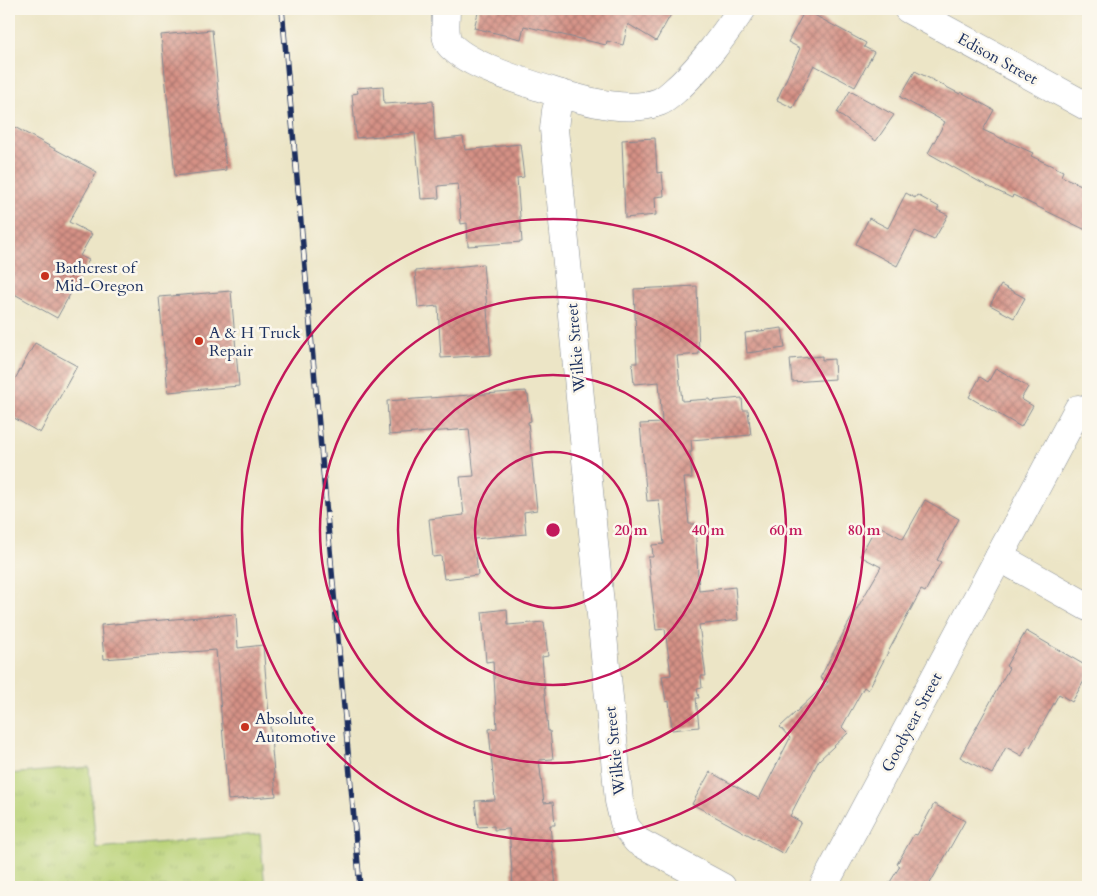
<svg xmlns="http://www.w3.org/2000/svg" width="1097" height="896" viewBox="0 0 1097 896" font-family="Cardo,serif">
  <defs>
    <pattern id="grass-tufts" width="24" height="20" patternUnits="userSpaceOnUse" patternTransform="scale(1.25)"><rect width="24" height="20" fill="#b9d277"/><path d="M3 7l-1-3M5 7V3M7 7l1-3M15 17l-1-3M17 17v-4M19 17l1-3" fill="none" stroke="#9eb569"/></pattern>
    <pattern id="building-cross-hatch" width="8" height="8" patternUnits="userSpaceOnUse" patternTransform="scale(1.25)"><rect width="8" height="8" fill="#d59185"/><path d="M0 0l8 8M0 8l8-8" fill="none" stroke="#ac7770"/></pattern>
  </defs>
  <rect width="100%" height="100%" fill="#fbf7ec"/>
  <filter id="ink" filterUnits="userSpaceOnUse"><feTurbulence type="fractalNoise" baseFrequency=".02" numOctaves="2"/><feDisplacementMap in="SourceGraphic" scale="10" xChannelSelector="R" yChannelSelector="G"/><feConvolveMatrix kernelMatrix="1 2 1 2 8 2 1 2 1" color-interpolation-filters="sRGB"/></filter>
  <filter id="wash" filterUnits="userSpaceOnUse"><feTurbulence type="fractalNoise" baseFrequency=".0096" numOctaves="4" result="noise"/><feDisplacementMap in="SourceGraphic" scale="20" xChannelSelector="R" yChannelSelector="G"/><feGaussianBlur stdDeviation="1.12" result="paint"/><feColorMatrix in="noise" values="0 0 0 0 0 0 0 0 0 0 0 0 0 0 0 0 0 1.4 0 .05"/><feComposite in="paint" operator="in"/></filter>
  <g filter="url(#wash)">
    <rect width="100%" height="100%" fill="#ece5c6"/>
    <!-- grass -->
    <path fill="url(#grass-tufts)" stroke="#6a806a" d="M89,767L96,848L260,834L265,887H9V774Z"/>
    <g id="blocks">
      <!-- building -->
      <g fill="url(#building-cross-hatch)">
        <path d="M479,9H674L656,41L628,24L623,45L607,41L606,45L524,26L521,39L474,28Z"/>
        <path d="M805,10L866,43L864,47L874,52L855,87L814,65L793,108L777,100L800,48L788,42Z"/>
        <path d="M212,30L226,170L175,176L161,35Z"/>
        <path d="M915,71L960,94L961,92L994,110L983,130L1033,153L1031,156L1063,171L1061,176L1088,188V231L1013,195L1012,198L987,186L928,153L945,122L900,97Z"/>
        <path d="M383,86L384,104L433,101L435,140L463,137L465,150L520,144L524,177L517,178L522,242L468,246L467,223L461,224L458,184L438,186L439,198L421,199L415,133L356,138L352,94L358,93L357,88Z"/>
        <path d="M850,91L894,115L876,141L837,113Z"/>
        <path d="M9,124L97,172L69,222L92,234L80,256L89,260L57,318L9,291Z"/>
        <path d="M655,138L657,173L662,172L664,196L655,197L656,215L625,218L622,140Z"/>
        <path d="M906,193L915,198L917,195L939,207L937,210L948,215L934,240L915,231L897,266L856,244L869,218L888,228Z"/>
        <path d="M483,264L491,355L441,358L438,306L418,308L415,271Z"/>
        <path d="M1001,285L1025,298L1014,318L990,305Z"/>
        <path d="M697,286L699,354L677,356L682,401L710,399V401L742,398L743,410H748L751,435L691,440L692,452H690L692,478H684L689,524H695L699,591L735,587L738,620L699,625L706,676H701L702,688L697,689L699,698H696L699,727L672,730L669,701L666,702L662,676L671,675L665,629L656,630L648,557H653L652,545L664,544L659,500L647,501L640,424L662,423L659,382L634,384L632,363H637L634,289Z"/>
        <path d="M231,291L239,386L168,392L159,297Z"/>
        <path d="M782,328L785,348L747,353L745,333Z"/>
        <path d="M35,343L77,366L40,433L9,415V390Z"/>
        <path d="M822,356V360L834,359L835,379L792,382L790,359Z"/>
        <path d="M996,368L1028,387L1021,399L1033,406L1021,427L969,397L980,377L988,382Z"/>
        <path d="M526,391L527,395H528L531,421L528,422L537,510L524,512L526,534L474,539L478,575L444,579L441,556L433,557L429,519L464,515L460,477L474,476L469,429L389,435L387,401Z"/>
        <path d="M925,500L959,519L937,560L941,562L925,592L921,590L868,690L864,687L842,727L848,733L819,760L790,816L801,822L784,854L692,804L710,772L759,799L790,738L780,727L828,682L820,678L847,626L881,567L860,556L873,532L877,534L881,527L903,539Z"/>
        <path d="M507,609L508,625L544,622L548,656L542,657L548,731H550L553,759L539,760L544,803L553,802L555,825H550L556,887H513L509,829L494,830V826L478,827L475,801L495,800L489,729L497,728L493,661L486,662L482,612Z"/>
        <path d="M236,614L238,648L263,645L276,796L228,800L216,650L104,659L101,625Z"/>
        <path d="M1026,631L1088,667V674L1072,702L1059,694L1030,747L1027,746L1022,756L1006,747L992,774L960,757L1009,668L1006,666Z"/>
        <path d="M934,804L965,821L928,887H887L900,866L897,864L914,834L917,835Z"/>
      </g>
    </g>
  </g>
  <g filter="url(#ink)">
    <use href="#blocks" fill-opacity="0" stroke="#848a92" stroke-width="1"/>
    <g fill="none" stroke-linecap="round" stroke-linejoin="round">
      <defs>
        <g id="street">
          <path d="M446,9C446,20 443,38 451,46C471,67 533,85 561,94"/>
          <path d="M908,9L1088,107"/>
          <path d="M999,557L1088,607"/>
          <path d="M722,887L637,841L625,826L619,801L554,129L556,111L561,94C590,102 630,113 659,102C667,99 674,91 680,86C704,63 723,36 742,9"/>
          <path d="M823,887L1078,409"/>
        </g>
      </defs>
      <!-- street casing -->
      <use href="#street" stroke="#848a92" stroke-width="29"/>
      <!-- street -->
      <use href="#street" stroke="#fff" stroke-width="28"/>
      <defs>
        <path id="rail" d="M282,9L360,887"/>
      </defs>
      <!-- rail casing -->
      <use href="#rail" stroke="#1b2f5e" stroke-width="5.5"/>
      <!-- rail -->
      <use href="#rail" stroke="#fbf7ec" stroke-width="4" stroke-dasharray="11" stroke-linecap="butt"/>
    </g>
  </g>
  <!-- distance rings -->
  <g fill="none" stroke="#c2185b" stroke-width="2.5">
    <circle cx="553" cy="530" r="78"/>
    <circle cx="553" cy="530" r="155"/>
    <circle cx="553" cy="530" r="233"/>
    <circle cx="553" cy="530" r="311"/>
  </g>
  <!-- markers -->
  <g fill="#c8321e" stroke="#fbf7ec" stroke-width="2">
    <circle cx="45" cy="276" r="5"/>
    <circle cx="199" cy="341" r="5"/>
    <circle cx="245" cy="727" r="5"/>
  </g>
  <g text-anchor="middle" stroke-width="5" stroke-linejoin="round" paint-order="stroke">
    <!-- street labels -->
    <g font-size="16" fill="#1b2f5e" stroke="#fbf7ec">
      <text transform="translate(998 58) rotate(29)" y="6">Edison Street</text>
      <text transform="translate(575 348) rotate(-95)" y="6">Wilkie Street</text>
      <text transform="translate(911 722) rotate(-62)" y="6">Goodyear Street</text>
      <text transform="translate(614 751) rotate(-96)" y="6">Wilkie Street</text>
    </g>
    <!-- poi labels -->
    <g font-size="16" fill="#1b2f5e" stroke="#fbf7ec" text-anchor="start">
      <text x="55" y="273">Bathcrest of<tspan x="55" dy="18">Mid-Oregon</tspan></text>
      <text x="209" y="338">A &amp; H Truck<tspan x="209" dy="18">Repair</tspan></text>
      <text x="255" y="724">Absolute<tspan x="255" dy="18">Automotive</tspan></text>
    </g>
  </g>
  <circle cx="553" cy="530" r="8" fill="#c2185b" stroke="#fbf7ec" stroke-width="2.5"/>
  <g font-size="15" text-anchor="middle" font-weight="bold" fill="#c2185b" stroke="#fbf7ec" stroke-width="5" stroke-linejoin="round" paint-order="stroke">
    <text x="631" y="535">20 m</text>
    <text x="708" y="535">40 m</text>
    <text x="786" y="535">60 m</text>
    <text x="864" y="535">80 m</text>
  </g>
  <!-- margin -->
  <rect width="1097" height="896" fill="none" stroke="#fbf7ec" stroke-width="30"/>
</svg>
